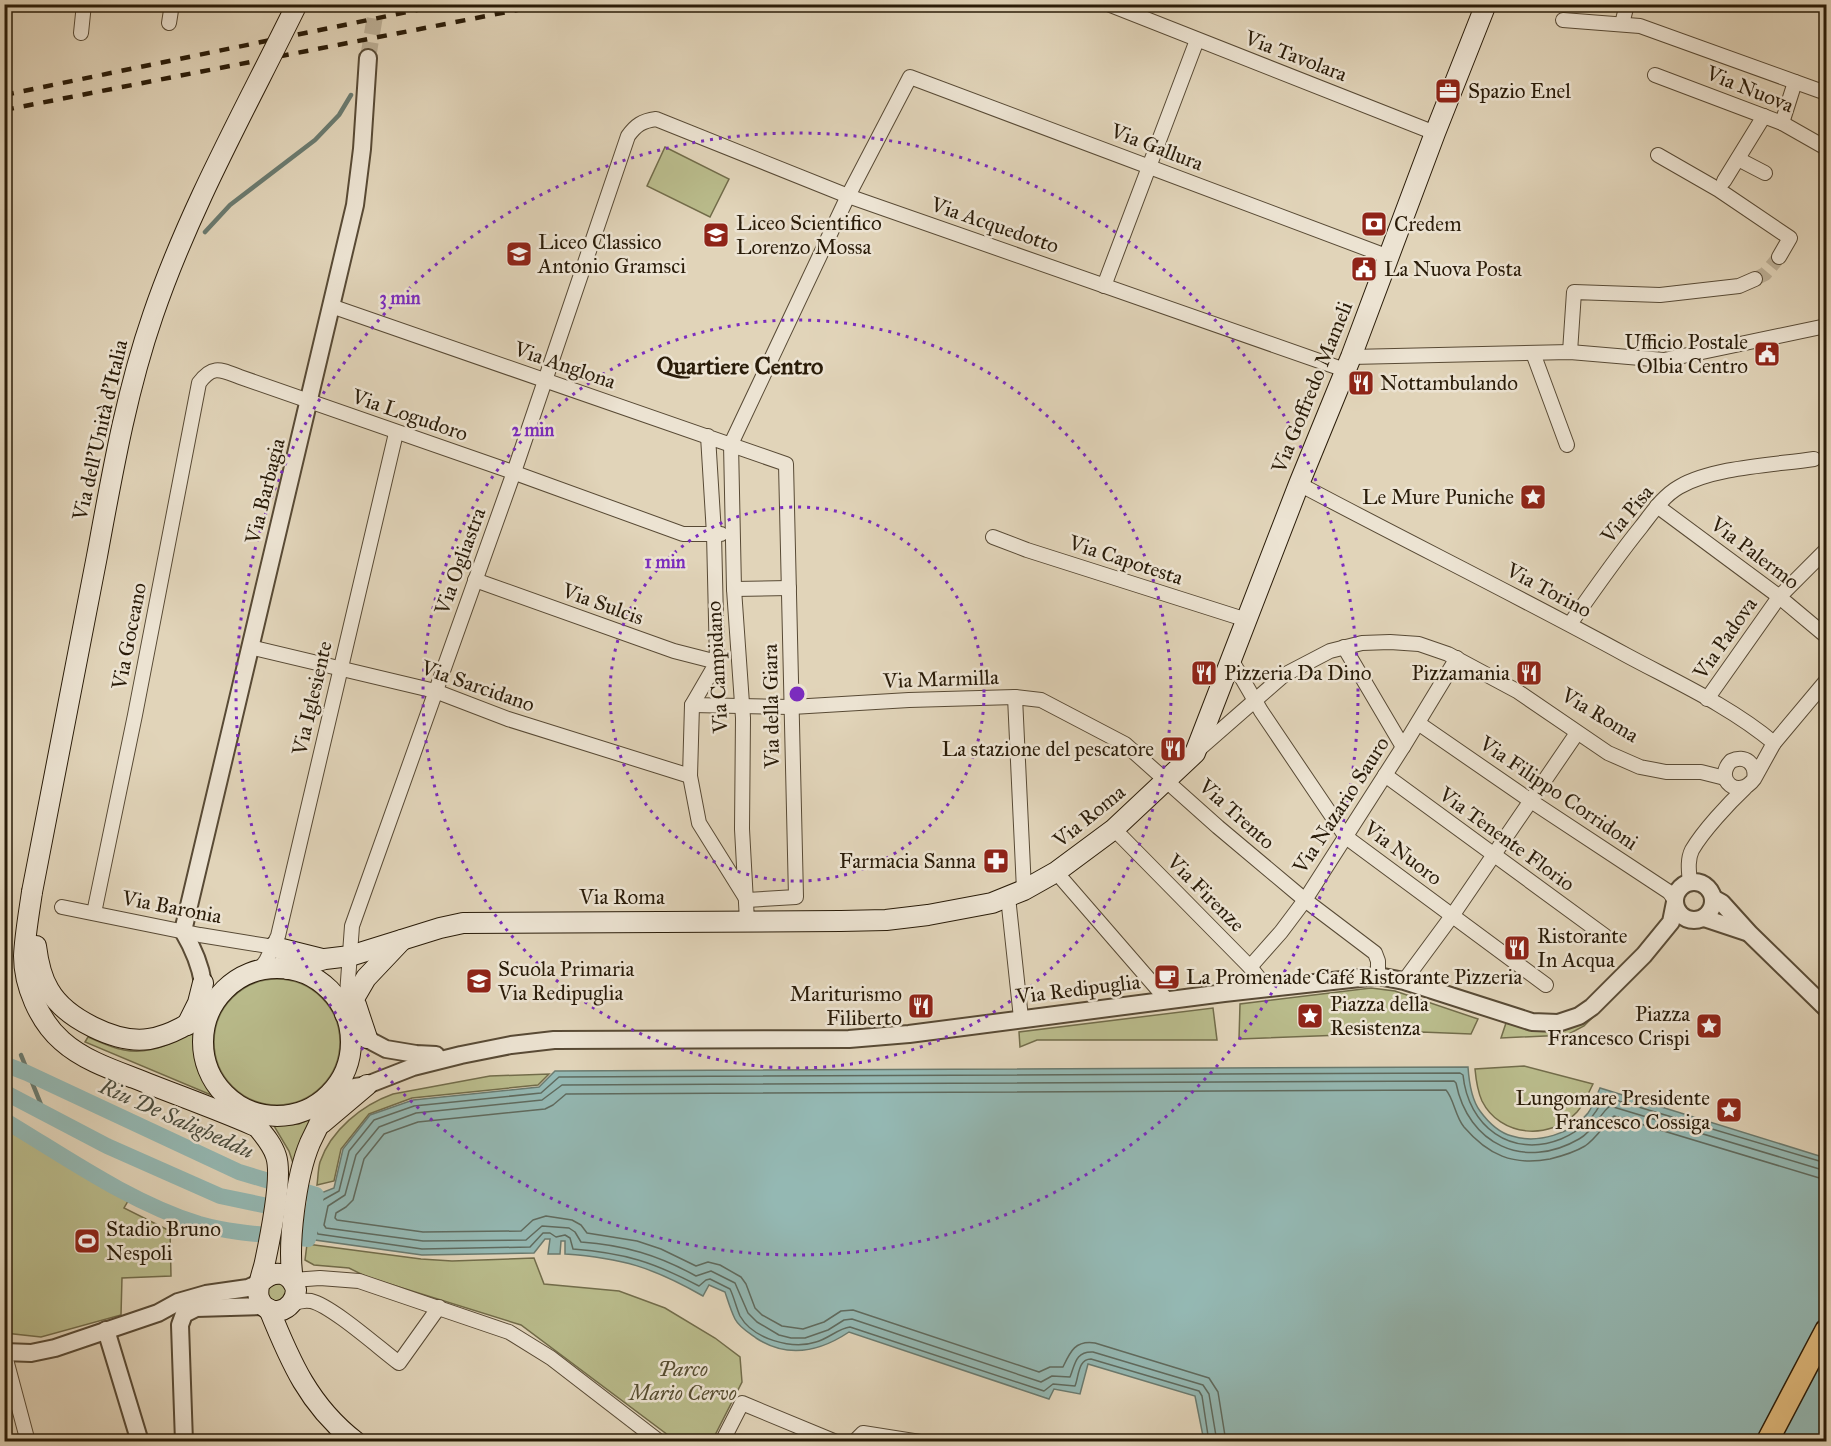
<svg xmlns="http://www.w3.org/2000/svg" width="1831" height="1446" viewBox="0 0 1831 1446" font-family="'IM FELL Great Primer',serif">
  <rect width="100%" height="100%" fill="#e1d4b9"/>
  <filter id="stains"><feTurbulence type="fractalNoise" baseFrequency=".00333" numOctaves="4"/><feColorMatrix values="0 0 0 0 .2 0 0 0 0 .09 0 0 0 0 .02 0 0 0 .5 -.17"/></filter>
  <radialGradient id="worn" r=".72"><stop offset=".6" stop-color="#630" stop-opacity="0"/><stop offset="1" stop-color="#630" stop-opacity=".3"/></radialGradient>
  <!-- green -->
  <g fill="#b9bb8b" stroke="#726c4a" stroke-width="1.5">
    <path d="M665,147L729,179L710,217L647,186Z"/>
    <circle cx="277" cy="1042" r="63"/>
    <path d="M1371,988L1395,991L1478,1019L1471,1034L1421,1032L1239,1039L1240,1004Z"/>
    <path d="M1600,1006L1602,1008L1584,1026L1567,1035L1501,1038L1506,1023L1530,1029Z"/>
    <path d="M1213,1008L1217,1040H1037L1020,1047L1019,1032Z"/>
    <path d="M198,1025C195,1053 200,1074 216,1097L85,1042L88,1037C99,1042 112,1048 124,1050C151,1055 178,1043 198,1025Z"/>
    <path d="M1524,1066L1593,1084C1588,1094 1584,1104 1577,1112C1550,1141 1500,1137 1482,1101C1477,1090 1476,1080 1475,1069Z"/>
    <path d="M549,1074L538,1085L412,1098L369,1114L341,1149L334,1181L317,1185C318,1178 318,1169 320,1162C331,1130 362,1105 393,1094L490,1076Z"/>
    <path d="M317,1116L303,1139L293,1163L289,1151L274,1126L299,1124Z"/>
    <path d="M4,1128L128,1201L124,1208L170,1231L171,1276L122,1278L121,1315L41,1337L5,1333Z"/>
    <path d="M307,1244L421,1259L452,1261L534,1258L544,1284L619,1291L665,1308L715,1338L740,1357L742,1382L712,1441H676L521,1325L367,1277L349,1268L314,1265L305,1260Z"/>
    <path d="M283,1283L288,1295L278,1303L269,1299L267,1289L271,1284Z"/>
  </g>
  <!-- water -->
  <path fill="#94b8b3" stroke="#6a7a6f" stroke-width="1.5" d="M1468,1067C1469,1082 1471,1099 1480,1111C1488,1122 1500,1133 1512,1136C1537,1144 1572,1134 1588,1113C1593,1106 1596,1097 1600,1088L1826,1158V1441H1204L1195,1396L1088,1364L1080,1394L1054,1389L1049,1399L849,1332C819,1352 788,1359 756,1338C749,1333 739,1327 735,1319C731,1311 728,1301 725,1292L709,1285L703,1296C652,1267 622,1258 565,1254V1241H561L560,1254H548L550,1239H545L534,1253L422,1255L308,1239L316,1195L334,1188L343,1149L370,1115L413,1100L539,1087L555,1071Z"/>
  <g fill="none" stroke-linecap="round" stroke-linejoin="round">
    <!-- shore -->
    <g stroke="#5f6a5e" stroke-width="1.5">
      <path d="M1209,1442L1202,1396L1199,1391L1091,1359C1078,1359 1079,1376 1075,1386L1053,1384L1044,1391L850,1327C839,1328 828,1339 816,1342C792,1350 753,1339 740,1316C736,1307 734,1297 730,1289L710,1279L706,1280L699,1286C653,1262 625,1253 573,1249L570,1238L565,1235L556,1237L550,1233H543L530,1247L422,1249L318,1234L316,1231L321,1201L339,1191L349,1151L374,1120L414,1106L541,1093L559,1077L1460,1073L1463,1075C1468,1126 1511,1159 1561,1139C1580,1131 1595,1118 1603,1098L1605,1097L1826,1163"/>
      <path d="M1217,1442L1209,1394L1203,1385L1093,1352C1075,1351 1075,1365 1070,1377L1052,1376L1041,1382L852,1319L844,1320L828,1330L805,1338H791L779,1335L757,1322L748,1313L735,1283L711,1271L696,1276C658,1255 624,1245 581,1242L575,1232L569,1228L542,1226L526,1240L423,1241L326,1228L324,1225L328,1206L345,1195L356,1155L379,1127L416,1113L542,1100L562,1085L1454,1081L1456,1083C1468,1144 1524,1171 1579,1139C1594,1131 1600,1113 1610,1106L1826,1171"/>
      <path d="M1226,1442L1218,1392L1209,1378L1095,1343C1075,1340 1070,1352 1063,1367H1050L1039,1372L853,1310L841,1311L824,1322L803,1329L782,1326L762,1315L755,1308L746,1284L741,1277L720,1265L708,1262L696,1266L661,1249L637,1241L587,1233L581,1225L572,1220L546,1216L533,1220L521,1231L423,1232L337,1220L335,1218L336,1213L346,1207L353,1200L364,1159L384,1134L418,1122L545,1109L553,1105L566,1094L1446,1090C1454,1099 1455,1116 1464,1127C1488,1155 1513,1166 1550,1159C1562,1156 1575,1152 1585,1146C1597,1138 1605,1123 1614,1116L1826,1180"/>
    </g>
    <!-- stream -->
    <g stroke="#6a7a6f" stroke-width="4.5">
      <path d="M205,232L230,205L315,140L339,115L351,95"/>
      <path d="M21,1055L44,1112"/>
    </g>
    <!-- canal -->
    <g stroke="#94b8b3" stroke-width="16">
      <path d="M4,1064L27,1073L239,1172L316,1195L308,1239C272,1235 234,1234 199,1224C129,1202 66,1157 4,1120"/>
      <path d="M4,1092L107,1146L220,1196L287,1210"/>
    </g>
    <!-- minor-tunnel -->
    <path stroke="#bcaf96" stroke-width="14" stroke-dasharray="14 7" stroke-linecap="butt" d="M1755,279L1765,274L1779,257"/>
    <!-- tertiary-tunnel -->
    <path stroke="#bcaf96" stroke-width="16" stroke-dasharray="16 8" stroke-linecap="butt" d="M368,58L377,4"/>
    <defs>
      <g id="minor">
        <path d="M1108,4L1435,133"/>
        <path d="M1563,20L1640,26L1826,93"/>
        <path d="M169,23L172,4"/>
        <path d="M1622,24L1627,4"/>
        <path d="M81,33L84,4"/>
        <path d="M1655,75L1782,123L1826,148"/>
        <path d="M1782,123L1795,82"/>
        <path d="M1658,155L1719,190L1790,238L1779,257"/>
        <path d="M1738,159L1765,173"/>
        <path d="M1724,181L1764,116"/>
        <path d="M1104,286L1197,40"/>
        <path d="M331,306L786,464L796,897L747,900L699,823L690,776L692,705L717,662L714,534L708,436"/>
        <path d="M1570,352L1574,292L1660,295L1739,286L1755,279"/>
        <path d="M1533,353L1567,445"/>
        <path d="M1351,357L1570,352L1664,360L1826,326"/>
        <path d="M1299,484C1408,542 1518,596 1626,655C1676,682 1730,706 1774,743"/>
        <path d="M1657,506L1777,595L1826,636"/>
        <path d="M993,537L1027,550L1247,620"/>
        <path d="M475,580L674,651L717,662"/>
        <path d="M734,589L789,588"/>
        <path d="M1570,624C1593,591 1616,558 1641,527C1652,513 1663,496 1679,487C1713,467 1774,465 1814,459"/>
        <path d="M250,647L435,691L508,719L690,776"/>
        <path d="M1344,647L1403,747"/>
        <path d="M1232,661L1261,711L1346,837L1546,985"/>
        <path d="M1015,697L1024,890"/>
        <path d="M1707,699L1779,597L1826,550"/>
        <path d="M692,705L792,707L909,700L1015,697L1041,700L1125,744L1218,827L1305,900L1375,953L1378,961V976"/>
        <path d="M1418,723L1531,801L1669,892L1675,900"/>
        <path d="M1197,751L1284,675L1330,651L1362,643L1390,642L1419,644L1448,654L1517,691L1608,753L1640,767L1666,772H1701L1725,778"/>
        <path d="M1385,775L1605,936"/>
        <path d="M1754,779C1757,764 1745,754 1731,761C1713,780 1739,800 1754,779L1774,743L1826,681"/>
        <path d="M1114,829L1250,967L1267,988"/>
        <path d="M1056,872L1167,1000"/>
        <path d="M1690,883C1689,872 1687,860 1692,850C1703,831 1729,803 1745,788"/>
        <path d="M1008,897L1021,1018"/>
        <path d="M62,907L200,935L274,947"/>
        <path d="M94,913L135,715L199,383C213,364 221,370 240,377L507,470L683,534H721"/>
        <path d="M747,921L742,829L743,718L734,589L731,444L848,196L910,77L1389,257"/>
        <path d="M1250,967L1281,932L1305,900L1403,747L1457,658"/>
        <path d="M259,970L266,961L278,936L396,433"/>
        <path d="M1404,981L1452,916L1577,733"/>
        <path d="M346,1008L352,926L514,472L628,136C636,125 642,121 656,119L848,196L1345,370"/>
        <path d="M293,1280L320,1278L359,1281L509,1332L551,1358L660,1442"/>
        <path d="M293,1304C299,1301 304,1300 311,1301C332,1306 379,1348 399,1363L439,1307"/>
        <path d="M4,1352L28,1442"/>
        <path d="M722,1442L742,1403L836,1442"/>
        <path d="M854,1442L863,1433L920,1442"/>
      </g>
      <g id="tertiary">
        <circle cx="1694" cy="901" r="19"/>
        <path d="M1713,898L1722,903L1750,934L1826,1008"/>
        <path d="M1704,918L1746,932"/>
        <path d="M203,983C200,963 193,948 183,931L355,205L362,149L368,58"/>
        <path d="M350,1030L386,1049L416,1054L436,1055"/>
        <path d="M332,1091L367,1085L413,1067L461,1055L511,1045L554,1040L849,1039L909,1034L1224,993L1378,976L1404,981L1532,1022L1558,1023L1579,1016L1592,1007L1644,955L1671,922L1675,902"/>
        <path d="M106,1330L140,1442"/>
        <path d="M4,1352L31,1353L55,1348L158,1313L178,1302L206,1294L248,1288L261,1282"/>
        <path d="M184,1442L180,1325L184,1314L196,1308L264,1306"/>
      </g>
      <g id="secondary">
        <path d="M32,892C29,913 25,935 24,956C24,985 39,1021 62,1041C82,1059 110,1069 134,1078C174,1094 214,1108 253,1125"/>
        <path d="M36,946C38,962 41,977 49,990C65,1018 116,1044 149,1039C172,1035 191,1023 210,1009"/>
        <path d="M274,947L322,959"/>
        <circle cx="277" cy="1042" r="74"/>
        <path d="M288,969L325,959L350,956L440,928L463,923L841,921L886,920L928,915L992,903L1024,890L1056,872L1114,829L1195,753L1299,484L1351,357L1435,133L1486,4"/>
        <path d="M356,1005L367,1038"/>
        <path d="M345,1014L366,978L402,940"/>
        <path d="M187,1025L198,1003L203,983"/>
        <path d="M248,1115C257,1128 271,1140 276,1156C283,1177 270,1238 265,1262C263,1272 256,1288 259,1298C267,1320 295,1312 296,1290C291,1271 274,1269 261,1282"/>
        <path d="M322,1123L367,1085"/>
        <path d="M293,1280C287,1245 296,1176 310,1143C318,1126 327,1110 332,1092"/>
        <path d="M269,1309C290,1361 309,1406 356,1442"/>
      </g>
      <path id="primary" d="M1767,1442L1826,1330"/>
    </defs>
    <!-- minor casing -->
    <use href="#minor" stroke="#584a35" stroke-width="16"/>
    <!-- tertiary casing -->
    <use href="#tertiary" stroke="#584a35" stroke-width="20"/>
    <!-- secondary casing -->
    <use href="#secondary" stroke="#2a1c09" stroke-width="22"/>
    <!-- primary casing -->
    <use href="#primary" stroke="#2a1c09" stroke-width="24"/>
    <!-- minor -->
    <use href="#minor" stroke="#ece3d2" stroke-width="14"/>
    <!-- tertiary -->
    <use href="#tertiary" stroke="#ece3d2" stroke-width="16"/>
    <!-- secondary -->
    <use href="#secondary" stroke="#ece3d2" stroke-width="20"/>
    <!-- primary -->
    <use href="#primary" stroke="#e0ba7c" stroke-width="21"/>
    <!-- rail -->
    <g stroke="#2a1c09" stroke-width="4.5" stroke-dasharray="10 10" stroke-linecap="butt">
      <path d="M4,95L446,4"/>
      <path d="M4,110L548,4"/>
    </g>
    <defs>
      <path id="secondary-bridge" d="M32,892C53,780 75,668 97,556C112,475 126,393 153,315C190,207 247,106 297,4"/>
    </defs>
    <!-- secondary-bridge casing -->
    <use href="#secondary-bridge" stroke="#2a1c09" stroke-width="22" stroke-linecap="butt"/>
    <!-- secondary-bridge -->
    <use href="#secondary-bridge" stroke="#ece3d2" stroke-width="20"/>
  </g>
  <!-- distance rings -->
  <g fill="none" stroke="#7b2cbf" stroke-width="3" stroke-dasharray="3 6">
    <circle cx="797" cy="694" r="187"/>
    <circle cx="797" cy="694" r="374"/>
    <circle cx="797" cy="694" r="561"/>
  </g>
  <!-- icons -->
  <defs>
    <symbol id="office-square" viewBox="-11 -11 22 22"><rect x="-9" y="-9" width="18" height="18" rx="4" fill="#8f2418" stroke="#ece3d2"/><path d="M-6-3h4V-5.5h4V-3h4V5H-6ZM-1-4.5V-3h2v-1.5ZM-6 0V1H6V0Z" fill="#fff"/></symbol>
    <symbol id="bank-square" viewBox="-11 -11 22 22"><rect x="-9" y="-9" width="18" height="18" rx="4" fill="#8f2418" stroke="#ece3d2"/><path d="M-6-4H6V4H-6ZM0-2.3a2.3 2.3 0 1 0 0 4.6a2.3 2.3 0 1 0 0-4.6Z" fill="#fff"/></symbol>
    <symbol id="school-square" viewBox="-11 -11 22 22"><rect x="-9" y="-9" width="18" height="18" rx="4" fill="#8f2418" stroke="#ece3d2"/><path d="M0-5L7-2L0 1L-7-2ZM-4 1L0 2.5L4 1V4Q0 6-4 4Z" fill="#fff"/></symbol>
    <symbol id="civic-square" viewBox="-11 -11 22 22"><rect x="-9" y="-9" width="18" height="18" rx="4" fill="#8f2418" stroke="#ece3d2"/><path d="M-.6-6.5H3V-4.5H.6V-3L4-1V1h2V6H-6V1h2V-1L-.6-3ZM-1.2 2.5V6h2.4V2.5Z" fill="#fff"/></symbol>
    <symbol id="restaurant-square" viewBox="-11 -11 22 22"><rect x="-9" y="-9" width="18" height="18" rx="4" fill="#8f2418" stroke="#ece3d2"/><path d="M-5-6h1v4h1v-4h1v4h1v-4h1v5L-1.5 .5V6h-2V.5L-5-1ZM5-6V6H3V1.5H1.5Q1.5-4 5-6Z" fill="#fff"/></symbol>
    <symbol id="sight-square" viewBox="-11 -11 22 22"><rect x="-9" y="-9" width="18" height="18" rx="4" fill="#8f2418" stroke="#ece3d2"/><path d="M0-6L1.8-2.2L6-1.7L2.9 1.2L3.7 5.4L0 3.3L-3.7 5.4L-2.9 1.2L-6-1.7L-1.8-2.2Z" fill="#fff"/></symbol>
    <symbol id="pharmacy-square" viewBox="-11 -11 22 22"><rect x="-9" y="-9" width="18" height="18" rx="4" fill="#8f2418" stroke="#ece3d2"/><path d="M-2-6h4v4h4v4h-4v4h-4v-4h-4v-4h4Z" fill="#fff"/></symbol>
    <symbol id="cafe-square" viewBox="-11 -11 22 22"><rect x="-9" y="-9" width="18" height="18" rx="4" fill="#8f2418" stroke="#ece3d2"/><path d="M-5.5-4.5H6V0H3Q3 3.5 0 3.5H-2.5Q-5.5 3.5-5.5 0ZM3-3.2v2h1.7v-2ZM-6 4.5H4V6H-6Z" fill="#fff"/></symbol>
    <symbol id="stadium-square" viewBox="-11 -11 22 22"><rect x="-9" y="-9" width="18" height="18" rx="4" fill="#8f2418" stroke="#ece3d2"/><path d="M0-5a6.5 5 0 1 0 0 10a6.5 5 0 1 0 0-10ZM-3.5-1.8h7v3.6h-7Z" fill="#fff"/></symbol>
  </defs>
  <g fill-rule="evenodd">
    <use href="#office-square" x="1433" y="76" width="30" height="30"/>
    <use href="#bank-square" x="1359" y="209" width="30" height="30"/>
    <use href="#school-square" x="701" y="220" width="30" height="30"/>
    <use href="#school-square" x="504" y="239" width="30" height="30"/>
    <use href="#civic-square" x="1349" y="254" width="30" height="30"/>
    <use href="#civic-square" x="1752" y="339" width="30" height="30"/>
    <use href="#restaurant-square" x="1346" y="368" width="30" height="30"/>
    <use href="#sight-square" x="1518" y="482" width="30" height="30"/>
    <use href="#restaurant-square" x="1189" y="658" width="30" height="30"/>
    <use href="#restaurant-square" x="1514" y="658" width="30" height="30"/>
    <use href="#restaurant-square" x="1158" y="734" width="30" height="30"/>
    <use href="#pharmacy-square" x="981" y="846" width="30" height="30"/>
    <use href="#restaurant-square" x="1502" y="933" width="30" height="30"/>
    <use href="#cafe-square" x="1152" y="962" width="30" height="30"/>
    <use href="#school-square" x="464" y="966" width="30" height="30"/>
    <use href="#restaurant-square" x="906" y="991" width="30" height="30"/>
    <use href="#sight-square" x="1295" y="1001" width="30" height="30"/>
    <use href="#sight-square" x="1694" y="1011" width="30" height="30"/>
    <use href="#sight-square" x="1714" y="1095" width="30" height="30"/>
    <use href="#stadium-square" x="72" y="1226" width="30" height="30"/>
  </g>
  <g text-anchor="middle" stroke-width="5" stroke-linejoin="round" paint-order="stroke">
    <!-- street labels -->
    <g font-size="21" fill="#2a1c09" stroke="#ece3d2">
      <text transform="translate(1296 56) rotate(21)" y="7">Via Tavolara</text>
      <text transform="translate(1750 89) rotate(22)" y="7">Via Nuova</text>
      <text transform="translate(1157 147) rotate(21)" y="7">Via Gallura</text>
      <text transform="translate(995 225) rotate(19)" y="7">Via Acquedotto</text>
      <text transform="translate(565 365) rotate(19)" y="7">Via Anglona</text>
      <text transform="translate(1312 387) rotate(-68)" y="7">Via Goffredo Mameli</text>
      <text transform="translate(410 415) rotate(19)" y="7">Via Logudoro</text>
      <text transform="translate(100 430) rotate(-77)" y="7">Via dell'Unità d'Italia</text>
      <text transform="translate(265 491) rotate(-76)" y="7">Via Barbagia</text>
      <text transform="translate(1627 514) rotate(-50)" y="7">Via Pisa</text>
      <text transform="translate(1755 553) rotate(37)" y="7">Via Palermo</text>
      <text transform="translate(1126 560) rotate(18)" y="7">Via Capotesta</text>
      <text transform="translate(460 561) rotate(-70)" y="7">Via Ogliastra</text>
      <text transform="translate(1549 590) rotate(28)" y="7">Via Torino</text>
      <text transform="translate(603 604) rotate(20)" y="7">Via Sulcis</text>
      <text transform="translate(129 636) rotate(-79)" y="7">Via Goceano</text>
      <text transform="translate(1725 638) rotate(-55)" y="7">Via Padova</text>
      <text transform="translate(717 667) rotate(-93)" y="7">Via Campidano</text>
      <text transform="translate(941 679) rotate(-2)" y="7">Via Marmilla</text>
      <text transform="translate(478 686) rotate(19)" y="7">Via Sarcidano</text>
      <text transform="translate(312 698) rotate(-77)" y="7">Via Iglesiente</text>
      <text transform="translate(771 706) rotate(-91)" y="7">Via della Giara</text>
      <text transform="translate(1600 715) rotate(31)" y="7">Via Roma</text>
      <text transform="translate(1559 793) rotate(34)" y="7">Via Filippo Corridoni</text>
      <text transform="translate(1341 805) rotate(-57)" y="7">Via Nazario Sauro</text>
      <text transform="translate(1237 814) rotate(42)" y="7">Via Trento</text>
      <text transform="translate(1089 816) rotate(-39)" y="7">Via Roma</text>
      <text transform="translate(1507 839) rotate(36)" y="7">Via Tenente Florio</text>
      <text transform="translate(1403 853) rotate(37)" y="7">Via Nuoro</text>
      <text transform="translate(1206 893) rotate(45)" y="7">Via Firenze</text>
      <text x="622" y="904">Via Roma</text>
      <text transform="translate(172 907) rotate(11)" y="7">Via Baronia</text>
      <text transform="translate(1078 989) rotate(-7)" y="7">Via Redipuglia</text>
    </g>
    <!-- poi labels -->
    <g font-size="21" fill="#2a1c09" stroke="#ece3d2" text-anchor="start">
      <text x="1468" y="98">Spazio Enel</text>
      <text x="736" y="230">Liceo Scientifico<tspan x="736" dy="24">Lorenzo Mossa</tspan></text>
      <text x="1394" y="231">Credem</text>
      <text x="538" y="249">Liceo Classico<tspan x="538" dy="24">Antonio Gramsci</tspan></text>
      <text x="1384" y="276">La Nuova Posta</text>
      <text x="1748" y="349" text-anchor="end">Ufficio Postale<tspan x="1748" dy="24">Olbia Centro</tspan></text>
      <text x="1380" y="390">Nottambulando</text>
      <text x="1514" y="504" text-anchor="end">Le Mure Puniche</text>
      <text x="1224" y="680">Pizzeria Da Dino</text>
      <text x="1510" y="680" text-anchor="end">Pizzamania</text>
      <text x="1154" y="756" text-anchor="end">La stazione del pescatore</text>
      <text x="976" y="868" text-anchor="end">Farmacia Sanna</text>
      <text x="1537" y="943">Ristorante<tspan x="1537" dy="24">In Acqua</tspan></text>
      <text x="498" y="976">Scuola Primaria<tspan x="498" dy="24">Via Redipuglia</tspan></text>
      <text x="1186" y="984">La Promenade Café Ristorante Pizzeria</text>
      <text x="902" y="1001" text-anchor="end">Mariturismo<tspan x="902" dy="24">Filiberto</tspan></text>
      <text x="1330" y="1011">Piazza della<tspan x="1330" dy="24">Resistenza</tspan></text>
      <text x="1690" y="1021" text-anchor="end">Piazza<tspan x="1690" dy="24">Francesco Crispi</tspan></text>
      <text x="1710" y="1105" text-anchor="end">Lungomare Presidente<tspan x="1710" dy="24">Francesco Cossiga</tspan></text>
      <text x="106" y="1236">Stadio Bruno<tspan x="106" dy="24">Nespoli</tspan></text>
    </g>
    <!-- park labels -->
    <g font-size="21" font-style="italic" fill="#554c30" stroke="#ece3d2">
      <text x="683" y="1376">Parco<tspan x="683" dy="24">Mario Cervo</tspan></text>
    </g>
    <!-- water labels -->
    <g font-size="22" font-style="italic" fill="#4a4b3c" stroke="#ece3d2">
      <text transform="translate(177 1118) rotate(24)" y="8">Riu De Saligheddu</text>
    </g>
    <!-- quarter labels -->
    <g font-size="24" font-weight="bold" fill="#2a1c09" stroke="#ece3d2">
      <text x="740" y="374">Quartiere Centro</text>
    </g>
  </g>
  <circle cx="797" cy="694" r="9" fill="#7b2cbf" stroke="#ece3d2" stroke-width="3"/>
  <g font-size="18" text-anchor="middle" font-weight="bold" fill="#7b2cbf" stroke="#ece3d2" stroke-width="5" stroke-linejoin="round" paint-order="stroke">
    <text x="400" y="304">3 min</text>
    <text x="533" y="436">2 min</text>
    <text x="665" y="568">1 min</text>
  </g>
  <!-- margin -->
  <rect width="1831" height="1446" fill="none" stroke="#e1d4b9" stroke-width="24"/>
  <rect x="6" y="6" width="1819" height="1434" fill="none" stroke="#2a1c09" stroke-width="3"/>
  <rect x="12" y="12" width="1807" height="1422" fill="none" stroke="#2a1c09" stroke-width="1.5"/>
  <rect width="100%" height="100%" filter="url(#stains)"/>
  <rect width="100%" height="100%" fill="url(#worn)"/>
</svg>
